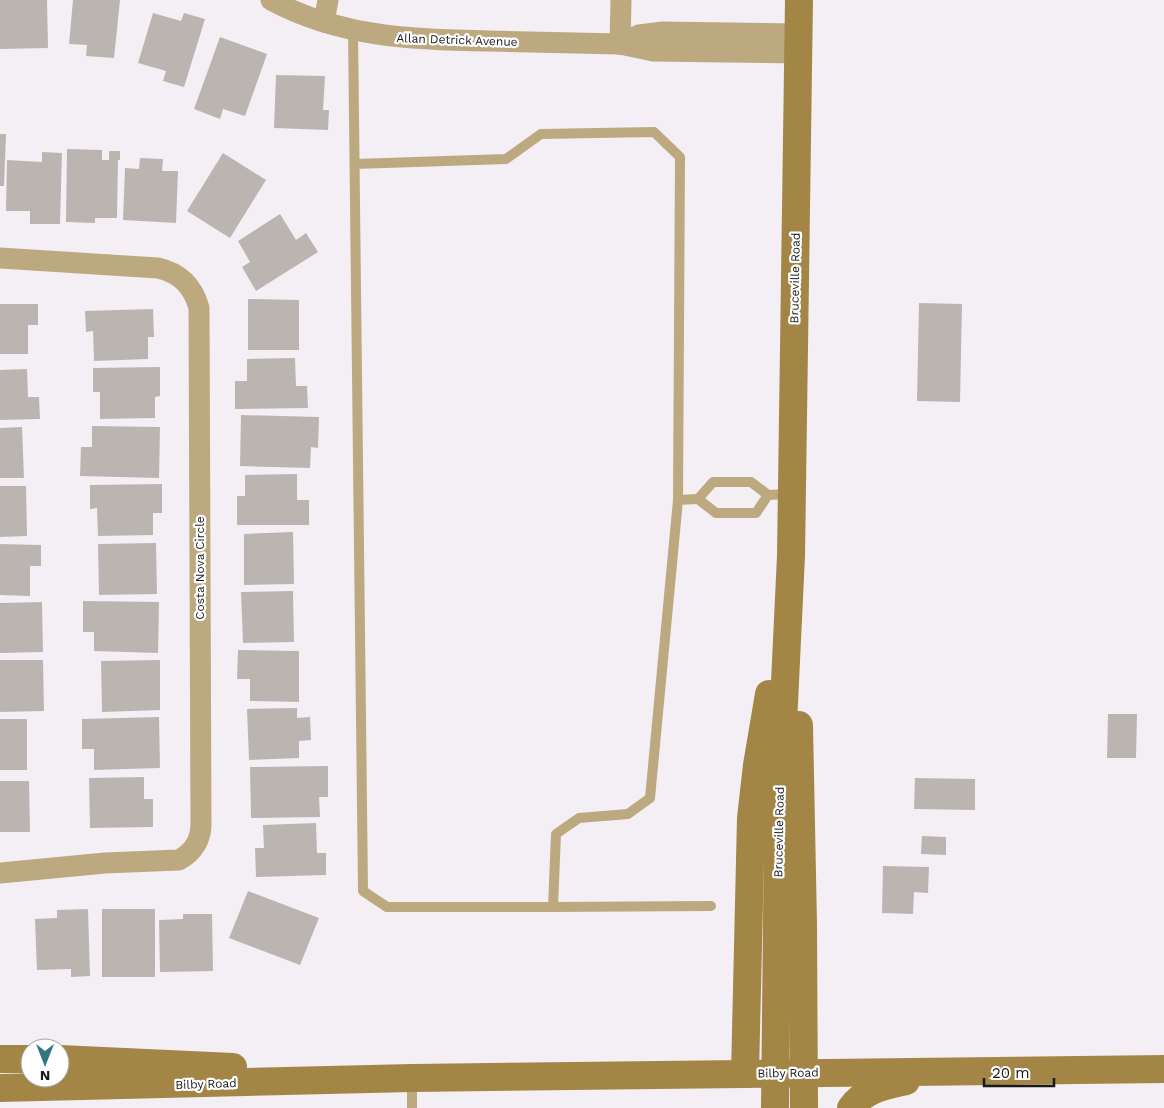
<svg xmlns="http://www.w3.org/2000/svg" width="1164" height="1108" viewBox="0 0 1164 1108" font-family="'Work Sans',sans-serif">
  <rect width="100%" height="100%" fill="#f4eff5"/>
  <!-- building -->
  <g fill="#bbb5b1">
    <path d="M0,0H47L48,48L0,49Z"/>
    <path d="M73,0H120L114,58L86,56L87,45L69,44Z"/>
    <path d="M153,13L181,21L184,13L205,19L184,87L163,81L166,71L138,63Z"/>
    <path d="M220,37L267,54L245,116L223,109L220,119L194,109Z"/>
    <path d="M276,75L325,76L323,110H329L328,130L274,128Z"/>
    <path d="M0,134H6L4,186H0Z"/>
    <path d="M67,149L102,150V160H109V151H120V160H118L117,218H95V223L66,222Z"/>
    <path d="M42,152L62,153L60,224H30V211H6L7,160L42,162Z"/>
    <path d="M223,153L266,180L230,238L187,211Z"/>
    <path d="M140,158L163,159L162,171H178L176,223L123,220L125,168L139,169Z"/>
    <path d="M280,214L296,240L306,233L318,252L256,291L242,267L250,262L238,241Z"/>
    <path d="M248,299L299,300V350H248Z"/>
    <path d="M919,303L962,304L960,402L917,401Z"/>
    <path d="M0,304H38V325H28V354H0Z"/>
    <path d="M153,309L154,337H148V359L94,361L93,331L86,332L85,311Z"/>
    <path d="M295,358L296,386H307L308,408L235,409V381H247V359Z"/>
    <path d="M160,367V396L155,397V418L100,419V392H93V368Z"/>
    <path d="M27,369L28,397H39L40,419L0,420V370Z"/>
    <path d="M241,415L319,417L318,448L311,447L310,468L240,466Z"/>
    <path d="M92,426L160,427L159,478L80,476L81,447H92Z"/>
    <path d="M22,427L24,478H0V428Z"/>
    <path d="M297,474V500H309V525H237V496H245V475Z"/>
    <path d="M162,484V513H153V535L98,536L97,508L90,509V485Z"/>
    <path d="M0,486H26L27,536L0,537Z"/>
    <path d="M293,532L294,584L244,585V534Z"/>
    <path d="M156,543L157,594L99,595L98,544Z"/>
    <path d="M0,544L41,545V566H30V596L0,595Z"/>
    <path d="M293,591L294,642L243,643L241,592Z"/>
    <path d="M83,601L159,602L158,653L94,651V632H83Z"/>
    <path d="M42,602L43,652L0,653V603Z"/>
    <path d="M238,650L299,651V702L250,701V679H237Z"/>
    <path d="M0,660H43L44,711L0,712Z"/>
    <path d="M160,660V710L102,712L101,661Z"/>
    <path d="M297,708V718L310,717L311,740L299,741V758L249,760L247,709Z"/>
    <path d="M1108,714H1137L1136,758H1107Z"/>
    <path d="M159,717L160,768L94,770V749H82V719Z"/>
    <rect x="0" y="719" width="27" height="51"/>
    <path d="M328,766V797H319L320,817L251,818L250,767Z"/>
    <path d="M144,777V799H153V827L90,828L89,778Z"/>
    <path d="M915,778L975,779V810L914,809Z"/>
    <path d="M0,781H29L30,832H0Z"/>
    <path d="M316,823L317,853H326V875L256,877L255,848H264L263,825Z"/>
    <path d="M922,836L946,837V855L921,854Z"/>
    <path d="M883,866L929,867L928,893L914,892L913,914L882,913Z"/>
    <path d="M248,891L319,918L300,965L229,938Z"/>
    <path d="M88,909L90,976L71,977V969L37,970L35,919L57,918V910Z"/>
    <rect x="102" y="909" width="53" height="68"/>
    <path d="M183,914H212L213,971L160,972L159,920L183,919Z"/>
  </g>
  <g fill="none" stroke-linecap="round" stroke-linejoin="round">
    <!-- service -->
    <g stroke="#bda980" stroke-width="10">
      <path d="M353,30L363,891L387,907H553L556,834L579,818L628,814L650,798L678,500L698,499"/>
      <path d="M355,164L506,159L541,134L654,132L680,157L678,500"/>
      <path d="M768,495L756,513H716L698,499L713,482H751L768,495L790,494"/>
      <path d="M553,907L711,906"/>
      <path d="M412,1079V1108"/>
    </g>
    <!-- minor -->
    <g stroke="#bda980" stroke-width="21">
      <path d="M271,0C339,37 414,40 490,41C533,42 576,43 620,44L653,51L798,53"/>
      <path d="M324,22L328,0"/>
      <path d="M620,44L639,35L663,32L798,34"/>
      <path d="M620,44L621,0"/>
      <path d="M0,258L158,268C180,273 193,286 199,308L201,826C200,842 193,852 179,860L105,863L0,873"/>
    </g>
    <!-- secondary -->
    <g stroke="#a38645" stroke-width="28">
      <path d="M799,725L803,924L804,1108"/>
      <path d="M0,1059H30"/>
      <path d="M60,1059L233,1067"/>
      <path d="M745,1074L751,818L757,765L769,694"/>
      <path d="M0,1088L412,1078L1164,1069"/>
      <path d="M775,1108L778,829L791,556L799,0"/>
      <path d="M851,1108C865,1089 884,1086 906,1081"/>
    </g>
  </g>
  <g text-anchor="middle" stroke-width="4.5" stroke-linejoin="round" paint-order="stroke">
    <!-- street labels -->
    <g font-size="12" fill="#19181a" stroke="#fff">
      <text transform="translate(457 40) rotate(2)" y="4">Allan Detrick Avenue</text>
      <text transform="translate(795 278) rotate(-89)" y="4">Bruceville Road</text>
      <text transform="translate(200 568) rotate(-90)" y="4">Costa Nova Circle</text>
      <text transform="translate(779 832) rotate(-89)" y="4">Bruceville Road</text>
      <text transform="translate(788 1073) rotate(-1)" y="4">Bilby Road</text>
      <text transform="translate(206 1084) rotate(-2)" y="4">Bilby Road</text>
    </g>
  </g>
  <!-- north arrow -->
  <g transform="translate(45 1063) rotate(180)"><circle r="24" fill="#ffffff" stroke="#a3a3a3"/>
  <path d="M0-4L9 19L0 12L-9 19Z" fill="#307782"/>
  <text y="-8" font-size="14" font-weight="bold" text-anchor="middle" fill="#19181a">N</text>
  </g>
  <!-- scale -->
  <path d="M984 1078v8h70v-8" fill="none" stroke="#19181a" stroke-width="2.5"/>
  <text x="992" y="1078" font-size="15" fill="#19181a" stroke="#ffffff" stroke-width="4" paint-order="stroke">20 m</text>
</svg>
